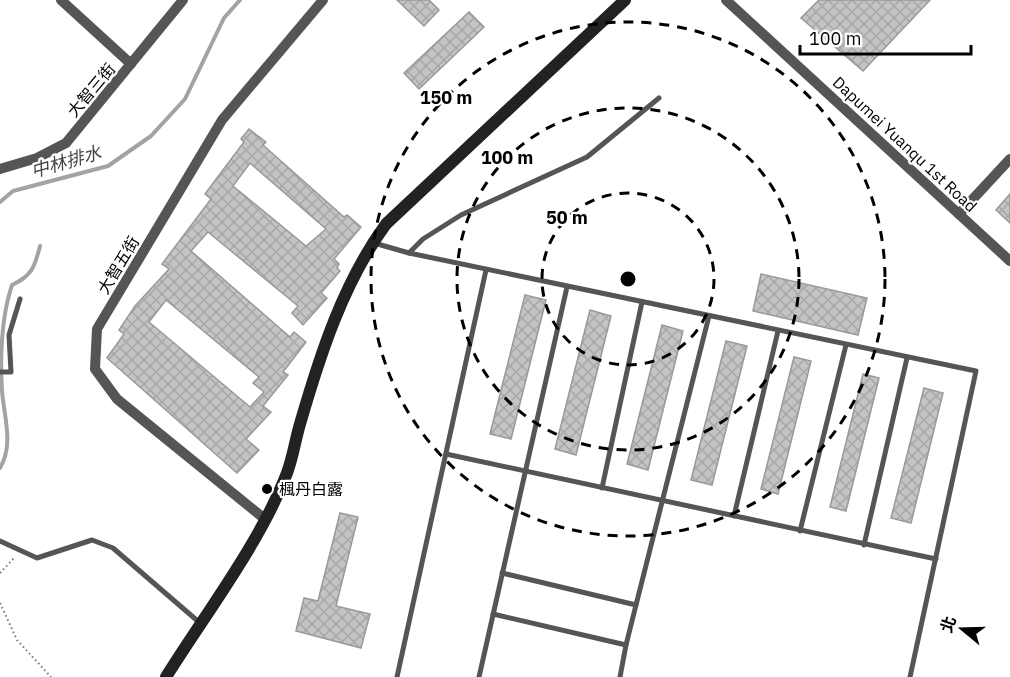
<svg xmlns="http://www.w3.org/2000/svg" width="1010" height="677" viewBox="0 0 1010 677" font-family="'IBM Plex Sans','Noto Sans TC',sans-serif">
  <defs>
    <pattern id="building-cross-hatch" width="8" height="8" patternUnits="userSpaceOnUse" patternTransform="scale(1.5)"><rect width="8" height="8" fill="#c4c4c4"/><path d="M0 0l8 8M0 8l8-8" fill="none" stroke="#a7a7a7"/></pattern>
  </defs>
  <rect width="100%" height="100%" fill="#fff"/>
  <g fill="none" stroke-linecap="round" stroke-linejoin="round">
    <!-- stream -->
    <g stroke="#a3a3a3" stroke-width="4">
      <path d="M0,202L13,191L108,166L151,136L185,99L224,18L240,0"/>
      <path d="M0,468C14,445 4,416 2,391C0,357 1,318 12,285C32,276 35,266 40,246"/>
    </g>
  </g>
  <!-- building -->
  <g fill="url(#building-cross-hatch)" stroke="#999" stroke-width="1.5" fill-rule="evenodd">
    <path d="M397,0H429L439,10L424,26Z"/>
    <path d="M819,0H930L863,71L801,18Z"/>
    <path d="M469,12L484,27L419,89L404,73Z"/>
    <path d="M249,129L266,142L263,145L344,217L347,215L361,227L334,259L339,264L337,268L340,271L321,293L327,298L303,325L292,313L298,306L208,232L191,251L290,337L294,332L306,342L283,372L288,375L263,406L271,412L246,439L259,450L237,473L107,358L124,334L119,330L135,306L169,269L162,264L211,199L205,194L244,142L241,139ZM250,163L326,229L306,246L233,186ZM166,300L259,377L253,383L264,392L250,407L149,322Z"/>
    <path d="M1010,194V223L996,210Z"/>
    <path d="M761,274L867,298L858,335L753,311Z"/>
    <path d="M525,295L546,300L511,439L490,434Z"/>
    <path d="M590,310L611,316L576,455L555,449Z"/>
    <path d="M662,325L683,331L648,470L627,464Z"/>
    <path d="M726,341L747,346L712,485L691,480Z"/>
    <path d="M794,357L811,361L778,494L761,489Z"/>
    <path d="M863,374L879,378L846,511L830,507Z"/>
    <path d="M924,388L943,393L911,523L891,518Z"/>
    <path d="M340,513L358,517L336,606L370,614L361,648L296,631L304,598L318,601Z"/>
  </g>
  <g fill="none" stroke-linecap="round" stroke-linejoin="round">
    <!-- path -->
    <g stroke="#777" stroke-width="2" stroke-dasharray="1.5 3" stroke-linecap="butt">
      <path d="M0,573L14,558"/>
      <path d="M0,603L17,640L51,677"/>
    </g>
    <!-- lane -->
    <g stroke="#555" stroke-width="5">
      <path d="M374,243L409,253L423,239L461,215L587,157L659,98"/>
      <path d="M409,253L976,371L910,677"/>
      <path d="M0,372H11L9,335L20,299"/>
      <path d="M446,454L936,559"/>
      <path d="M602,488L642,302"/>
      <path d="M734,516L778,331"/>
      <path d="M800,531L846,345"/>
      <path d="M0,541L37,558L92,540L113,548L200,623"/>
      <path d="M864,545L907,358"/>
      <path d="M636,605L709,316"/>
      <path d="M493,614L626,645L636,605L502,573"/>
      <path d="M397,677L486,270"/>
      <path d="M479,677L567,287"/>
      <path d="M620,677L626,645"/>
    </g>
    <!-- street -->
    <g stroke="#555" stroke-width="10">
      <path d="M61,0L131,64"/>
      <path d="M726,0L1010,261"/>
      <path d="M0,169L37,158L66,143L183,0"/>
      <path d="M959,214L1010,159"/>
      <path d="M266,520L117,399L95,369L97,329L222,120L323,0"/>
    </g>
    <!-- secondary -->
    <path stroke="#222" stroke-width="12" d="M166,677C206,613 260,543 287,473C293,457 295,441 300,424C320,355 343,283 386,224L625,0"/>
  </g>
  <!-- distance rings -->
  <g fill="none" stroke="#000" stroke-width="3" stroke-dasharray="10 8">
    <circle cx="628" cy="279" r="86"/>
    <circle cx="628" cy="279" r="171"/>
    <circle cx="628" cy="279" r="257"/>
  </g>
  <!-- markers -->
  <circle fill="#000" stroke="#fff" stroke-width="2" cx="267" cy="489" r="6"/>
  <g text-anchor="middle" stroke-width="4.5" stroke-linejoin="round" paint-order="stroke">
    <!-- street labels -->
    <g font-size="16" fill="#000" stroke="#fff">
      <text transform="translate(91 90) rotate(-50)" y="6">大智三街</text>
      <text transform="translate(905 144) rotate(43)" y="6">Dapumei Yuanqu 1st Road</text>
      <text transform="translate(118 265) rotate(-59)" y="6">大智五街</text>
    </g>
    <!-- poi labels -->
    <g font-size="16" fill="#000" stroke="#fff" text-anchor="start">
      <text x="279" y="495">楓丹白露</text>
    </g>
    <!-- water labels -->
    <g font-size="18" font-style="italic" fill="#444" stroke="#fff">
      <text transform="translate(66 162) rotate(-16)" y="6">中林排水</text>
    </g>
  </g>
  <circle cx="628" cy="279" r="9" fill="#000" stroke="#fff" stroke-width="3"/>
  <g font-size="18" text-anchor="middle" font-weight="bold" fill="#000" stroke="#fff" stroke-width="4.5" stroke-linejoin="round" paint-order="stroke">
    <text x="446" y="104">150 m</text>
    <text x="507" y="164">100 m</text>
    <text x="567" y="224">50 m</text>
  </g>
  <!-- north arrow -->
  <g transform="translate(962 629) rotate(289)" stroke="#ffffff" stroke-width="4.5" paint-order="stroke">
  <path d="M0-4.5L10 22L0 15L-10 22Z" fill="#000000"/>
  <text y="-9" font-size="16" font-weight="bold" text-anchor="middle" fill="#000000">北</text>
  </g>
  <!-- scale -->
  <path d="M800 45v9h171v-9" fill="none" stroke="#000000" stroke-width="3"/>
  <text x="809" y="45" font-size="18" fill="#000000" stroke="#ffffff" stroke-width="4.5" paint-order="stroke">100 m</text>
</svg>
